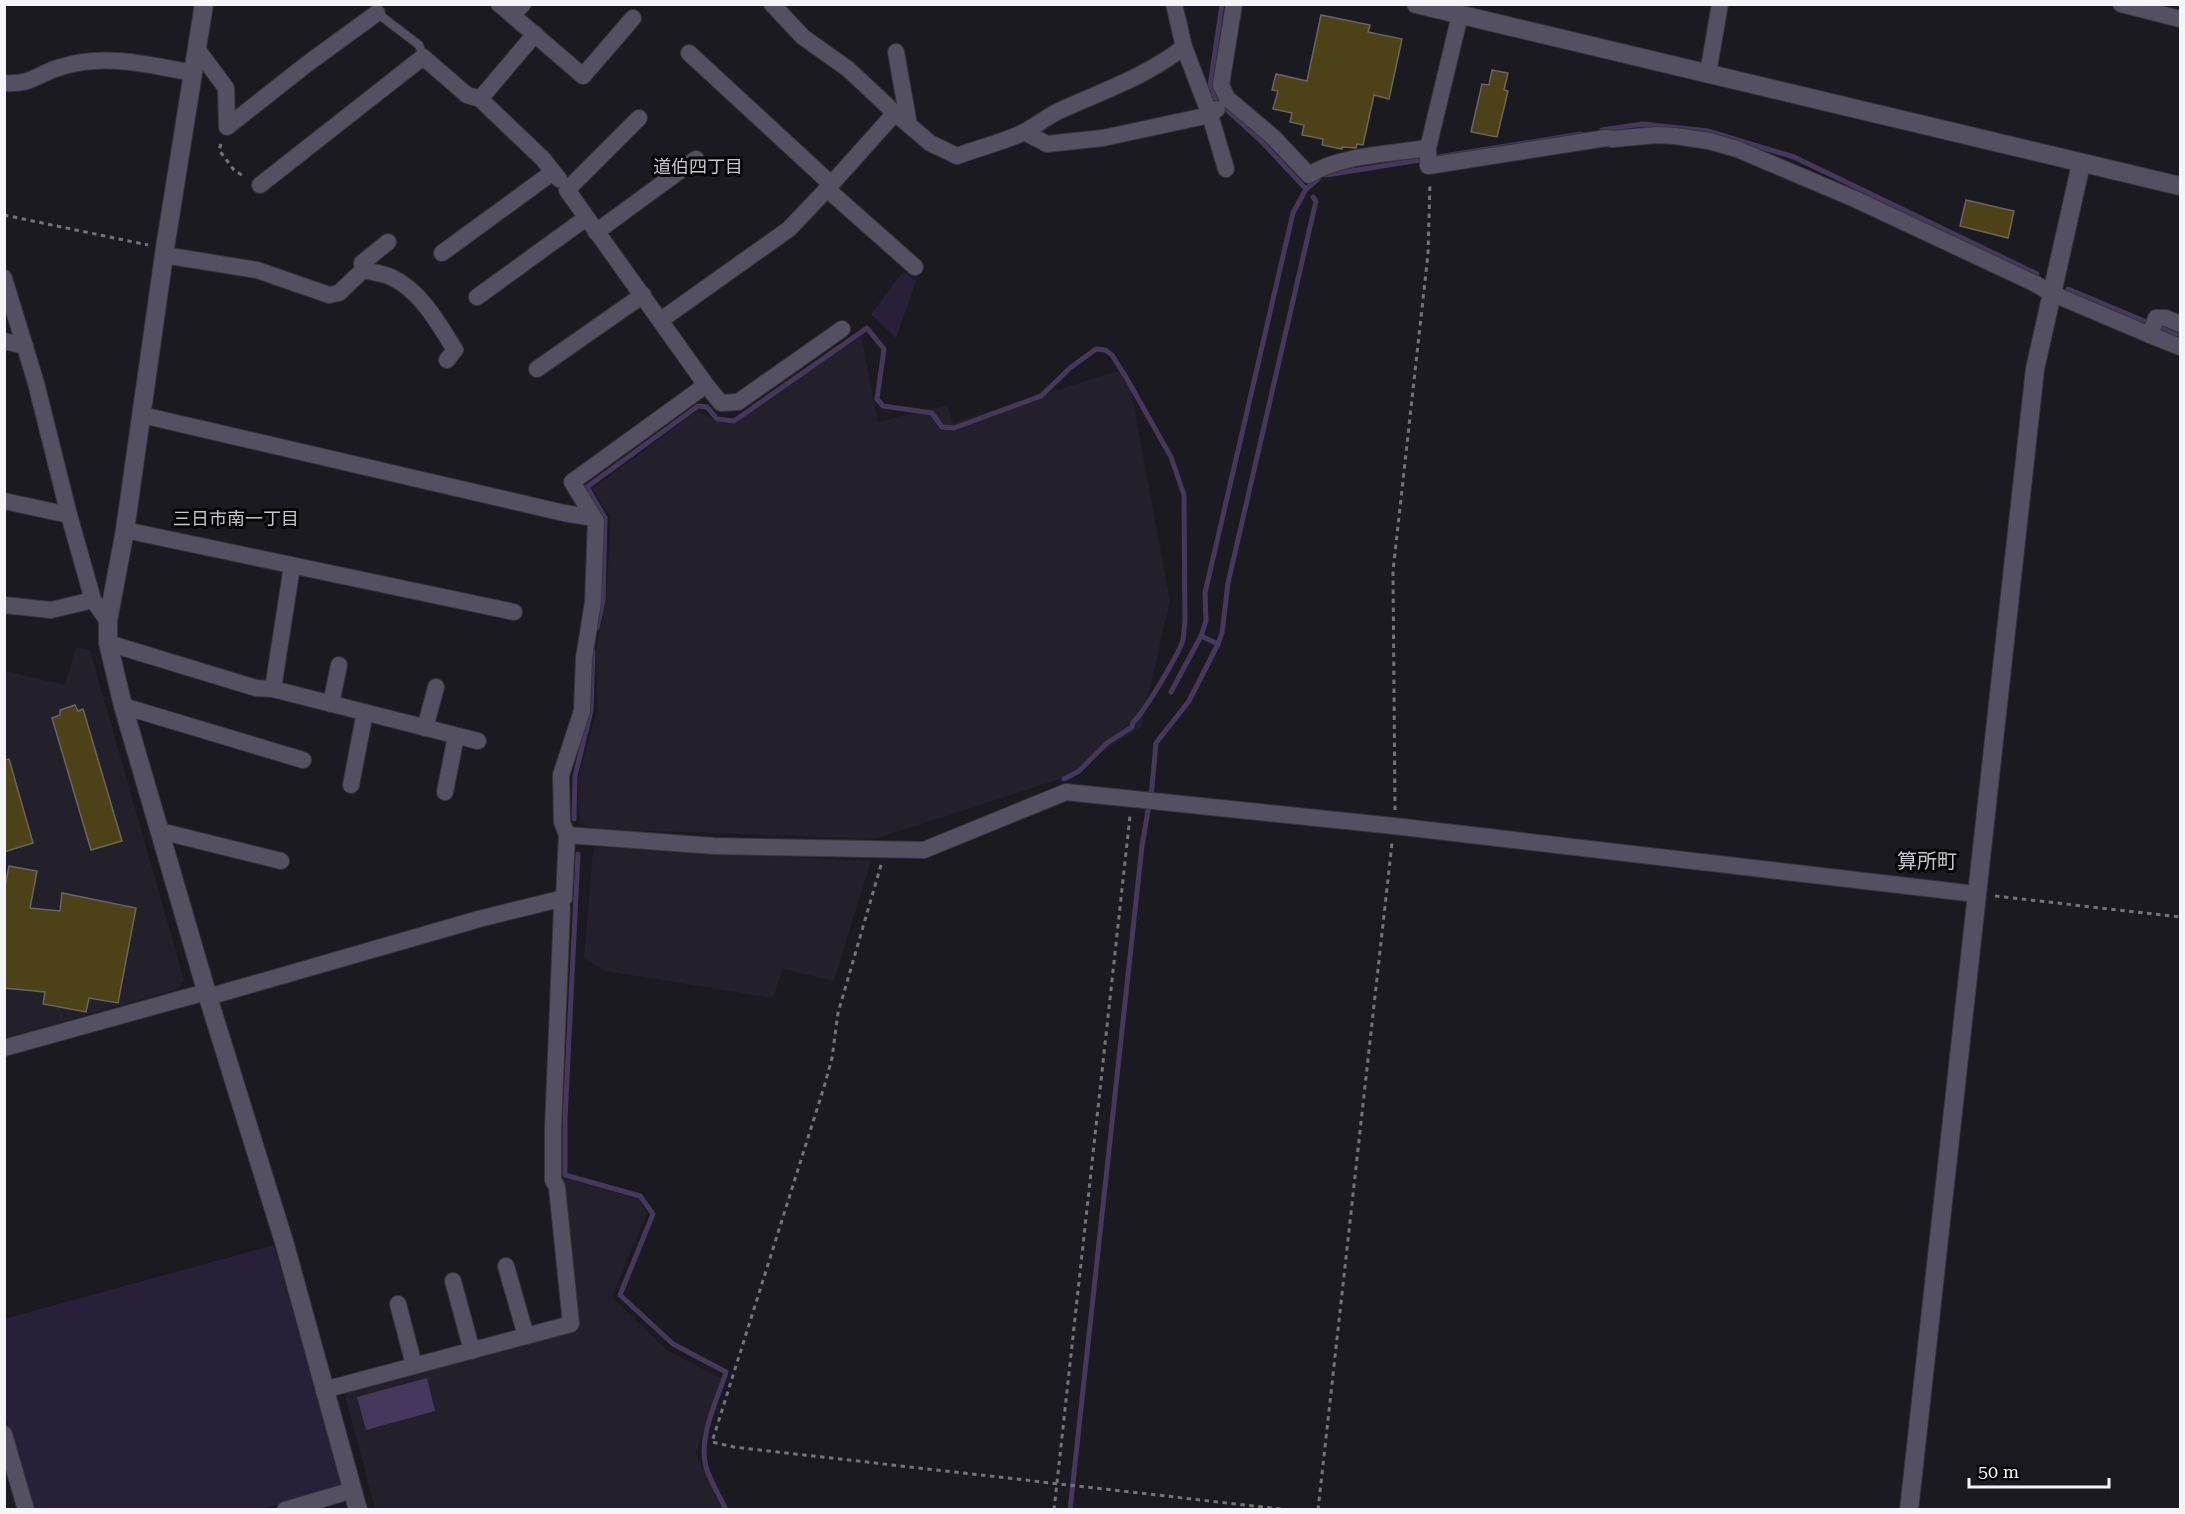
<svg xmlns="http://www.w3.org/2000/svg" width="2185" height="1514" viewBox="0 0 2185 1514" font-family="'Roboto Serif','Noto Sans JP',serif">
  <rect width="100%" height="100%" fill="#1b1a20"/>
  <!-- built -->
  <g fill="#231f2b">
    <path d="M861,335L878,422L948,405L952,423L1127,368L1170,601L1141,727L1060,779L875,839L597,829L579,824L578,778L597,710L596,649L606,599L611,517L592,489L697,411L725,424Z"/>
    <path d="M76,647L90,650L184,980L178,989L5,1038V671L65,685Z"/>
    <path d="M597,847L871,861L834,981L783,969L773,998L605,971L584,958L593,851Z"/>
    <path d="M563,1178L639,1199L647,1213L612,1297L668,1351L721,1378L696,1453L724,1509H375L344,1391L579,1328Z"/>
  </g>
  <!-- green -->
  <g fill="#281f39">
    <path d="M903,272L916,281L896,338L871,314Z"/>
    <path d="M274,1245L342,1487L262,1509H30L5,1415L4,1319Z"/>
  </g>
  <!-- water -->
  <path fill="#45385c" d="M427,1378L435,1411L366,1430L357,1397Z"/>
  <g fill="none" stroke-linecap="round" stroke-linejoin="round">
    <!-- stream -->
    <g stroke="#45385c" stroke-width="5">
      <path d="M1222,4L1210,86L1216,100L1262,142L1306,189"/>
      <path d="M1602,130L1643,124L1708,131L1794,157L2037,274"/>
      <path d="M1326,175L1581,134"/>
      <path d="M2068,289L2180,336"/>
      <path d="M597,628L603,601L605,518L587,487L698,406L707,407L717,419L734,421L867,328L884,349L877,399L883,406L932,413L942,427L954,428L1041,396L1070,368L1096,349L1105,350L1112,355L1127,379L1171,457L1184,495L1185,621C1184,627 1184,634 1183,640C1179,653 1143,715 1133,722L1132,727L1107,743L1079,771L1064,779"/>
      <path d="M1201,636L1218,644"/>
      <path d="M1171,692L1201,636L1206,621L1205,593L1293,213L1306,189L1318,179"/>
      <path d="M574,819L575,776L591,711L593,652"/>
      <path d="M578,854L565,1119V1175L640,1196L653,1214L620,1295L673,1344L726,1372C717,1401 698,1436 706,1467C710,1481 720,1496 726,1510"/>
      <path d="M1070,1510L1142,846L1152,787L1156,743L1189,701L1218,644L1222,633L1228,583L1316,201L1313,197"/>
    </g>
  </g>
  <!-- building -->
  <g fill="#4d4117" stroke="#68665e" stroke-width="1.5">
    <path d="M1321,15L1370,25L1368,32L1402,39L1389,99L1374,95L1363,145L1357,144L1356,148L1342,147V149L1322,145L1323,139L1302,135L1304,125L1290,122L1292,113L1273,109L1278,91L1272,90L1276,74L1307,81Z"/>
    <path d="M1492,70L1508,73L1504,90L1508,91L1497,137L1471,132L1482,84L1489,85Z"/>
    <path d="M1966,200L2014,211L2008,238L1960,226Z"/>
    <path d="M75,705L78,711L83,709L122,841L91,850L52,718L60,715V710Z"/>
    <path d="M9,759L33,843L4,852V760Z"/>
    <path d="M9,866L37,871L30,908L60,911L62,893L136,908L118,1003L89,998L86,1012L43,1004L45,992L4,988V891Z"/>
  </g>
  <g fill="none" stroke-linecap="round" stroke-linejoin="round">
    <defs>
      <path id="service" d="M377,13L419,45L423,57"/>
      <g id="minor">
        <path d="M499,4L512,15L523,4"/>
        <path d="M772,4L803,37L848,69L895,113L827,189"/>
        <path d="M1234,4L1221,85L1227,98L1273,137L1309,175C1340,155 1390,154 1428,148"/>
        <path d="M2121,4L2180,19"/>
        <path d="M512,15L583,76L633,18"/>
        <path d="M1460,15L1428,148V166L1606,138L1613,139L1656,135L1675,136L1709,141L1737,149L1857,200L2034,283L2051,293L2150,335L2156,318H2166L2180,324"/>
        <path d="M197,49L226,88L227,127L307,64L377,13"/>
        <path d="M896,52L909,125"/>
        <path d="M689,53L831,184"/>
        <path d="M1708,73L1720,4"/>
        <path d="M4,83C32,85 37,74 61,67C105,53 150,65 193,73"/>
        <path d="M480,99L535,34"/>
        <path d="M1217,109L1210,115L1226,169"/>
        <path d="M895,113L930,143L957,156C978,148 1001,143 1022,133C1035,127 1047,116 1061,110C1105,90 1145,77 1184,47L1174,4"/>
        <path d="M639,118L567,190L706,385"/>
        <path d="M1024,132L1047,144L1103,138L1210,115L1184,47"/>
        <path d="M260,185L423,57L467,95L480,99L543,159L553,172"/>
        <path d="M596,232L696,159"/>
        <path d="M442,253L553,172L559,179"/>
        <path d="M164,255L257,270L329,295L339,293L363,270C372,272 383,273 391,277C420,290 439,324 455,350L447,360"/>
        <path d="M363,270L362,263L388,242"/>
        <path d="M4,278L36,383L69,515L93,600L108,621"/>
        <path d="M477,297L586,218"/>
        <path d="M661,320L789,229L827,189L915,267"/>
        <path d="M2150,335L2180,347"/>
        <path d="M4,341L25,346"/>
        <path d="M537,369L643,295"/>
        <path d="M142,415L564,513L594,518L596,521L593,602L584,658L582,711L561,775L562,822L567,835L564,898L479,919L208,997"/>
        <path d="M4,501L69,515"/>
        <path d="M594,518L572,482L706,385L721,403L738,402L842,329"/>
        <path d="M125,530L514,612"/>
        <path d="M4,605L51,610L93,600"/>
        <path d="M108,643L256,688L273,689L478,741"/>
        <path d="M273,689L292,566"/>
        <path d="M331,704L339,665"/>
        <path d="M123,706L303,760"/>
        <path d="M425,728L436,687"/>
        <path d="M351,785L365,712"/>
        <path d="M445,792L456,736"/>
        <path d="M160,831L281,861"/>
        <path d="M567,835L714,846L924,850L1066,792L1394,826L1976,894"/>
        <path d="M4,1048L206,992"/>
        <path d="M506,1266L526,1336"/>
        <path d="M453,1281L472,1351"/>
        <path d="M398,1304L414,1365"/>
        <path d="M324,1390L571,1324L557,1187L553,1180V1129L562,908L559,899"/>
        <path d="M4,1434L26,1510"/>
        <path d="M285,1510L353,1490"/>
      </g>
      <g id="tertiary">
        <path d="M204,4L165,248L125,530L108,621V643L123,706L208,997L285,1245L358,1510"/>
        <path d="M1416,4L2180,186"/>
        <path d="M1909,1510L2035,369L2081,164"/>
      </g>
    </defs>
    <!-- service casing -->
    <use href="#service" stroke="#35343a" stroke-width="10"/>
    <!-- minor casing -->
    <use href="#minor" stroke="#35343a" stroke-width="18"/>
    <!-- tertiary casing -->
    <use href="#tertiary" stroke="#35343a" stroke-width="20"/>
    <!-- path -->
    <g stroke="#747378" stroke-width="3" stroke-dasharray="4.5 4.5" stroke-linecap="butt">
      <path d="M221,144L219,150L234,170L245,177"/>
      <path d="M4,215L148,245"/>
      <path d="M1395,810L1393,571L1428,254L1430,183"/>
      <path d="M881,865L838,1013L832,1058L824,1087L712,1442L734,1447L1289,1510"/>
      <path d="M1995,896L2180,917"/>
      <path d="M1054,1510L1130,816"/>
      <path d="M1318,1510L1392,843"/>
    </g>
    <!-- service -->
    <use href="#service" stroke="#555061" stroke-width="8"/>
    <!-- minor -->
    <use href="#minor" stroke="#555061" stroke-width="16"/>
    <!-- tertiary -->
    <use href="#tertiary" stroke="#555061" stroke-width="18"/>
  </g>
  <g text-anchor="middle" stroke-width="6" stroke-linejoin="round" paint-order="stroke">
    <!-- neighbourhood labels -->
    <g font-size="18" fill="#c7c4cd" stroke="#060507">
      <text x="698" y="173">道伯四丁目</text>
      <text x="236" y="525">三日市南一丁目</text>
    </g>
    <!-- quarter labels -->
    <g font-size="20" fill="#c7c4cd" stroke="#060507">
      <text x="1927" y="868">算所町</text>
    </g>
  </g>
  <!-- border -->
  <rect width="2185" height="1514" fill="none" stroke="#f5f4f8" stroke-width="12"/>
  <!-- scale -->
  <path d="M1969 1478v9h140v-9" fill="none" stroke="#f5f4f8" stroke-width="3"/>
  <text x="1978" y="1478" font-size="18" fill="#f5f4f8" stroke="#060507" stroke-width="4.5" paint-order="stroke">50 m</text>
</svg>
